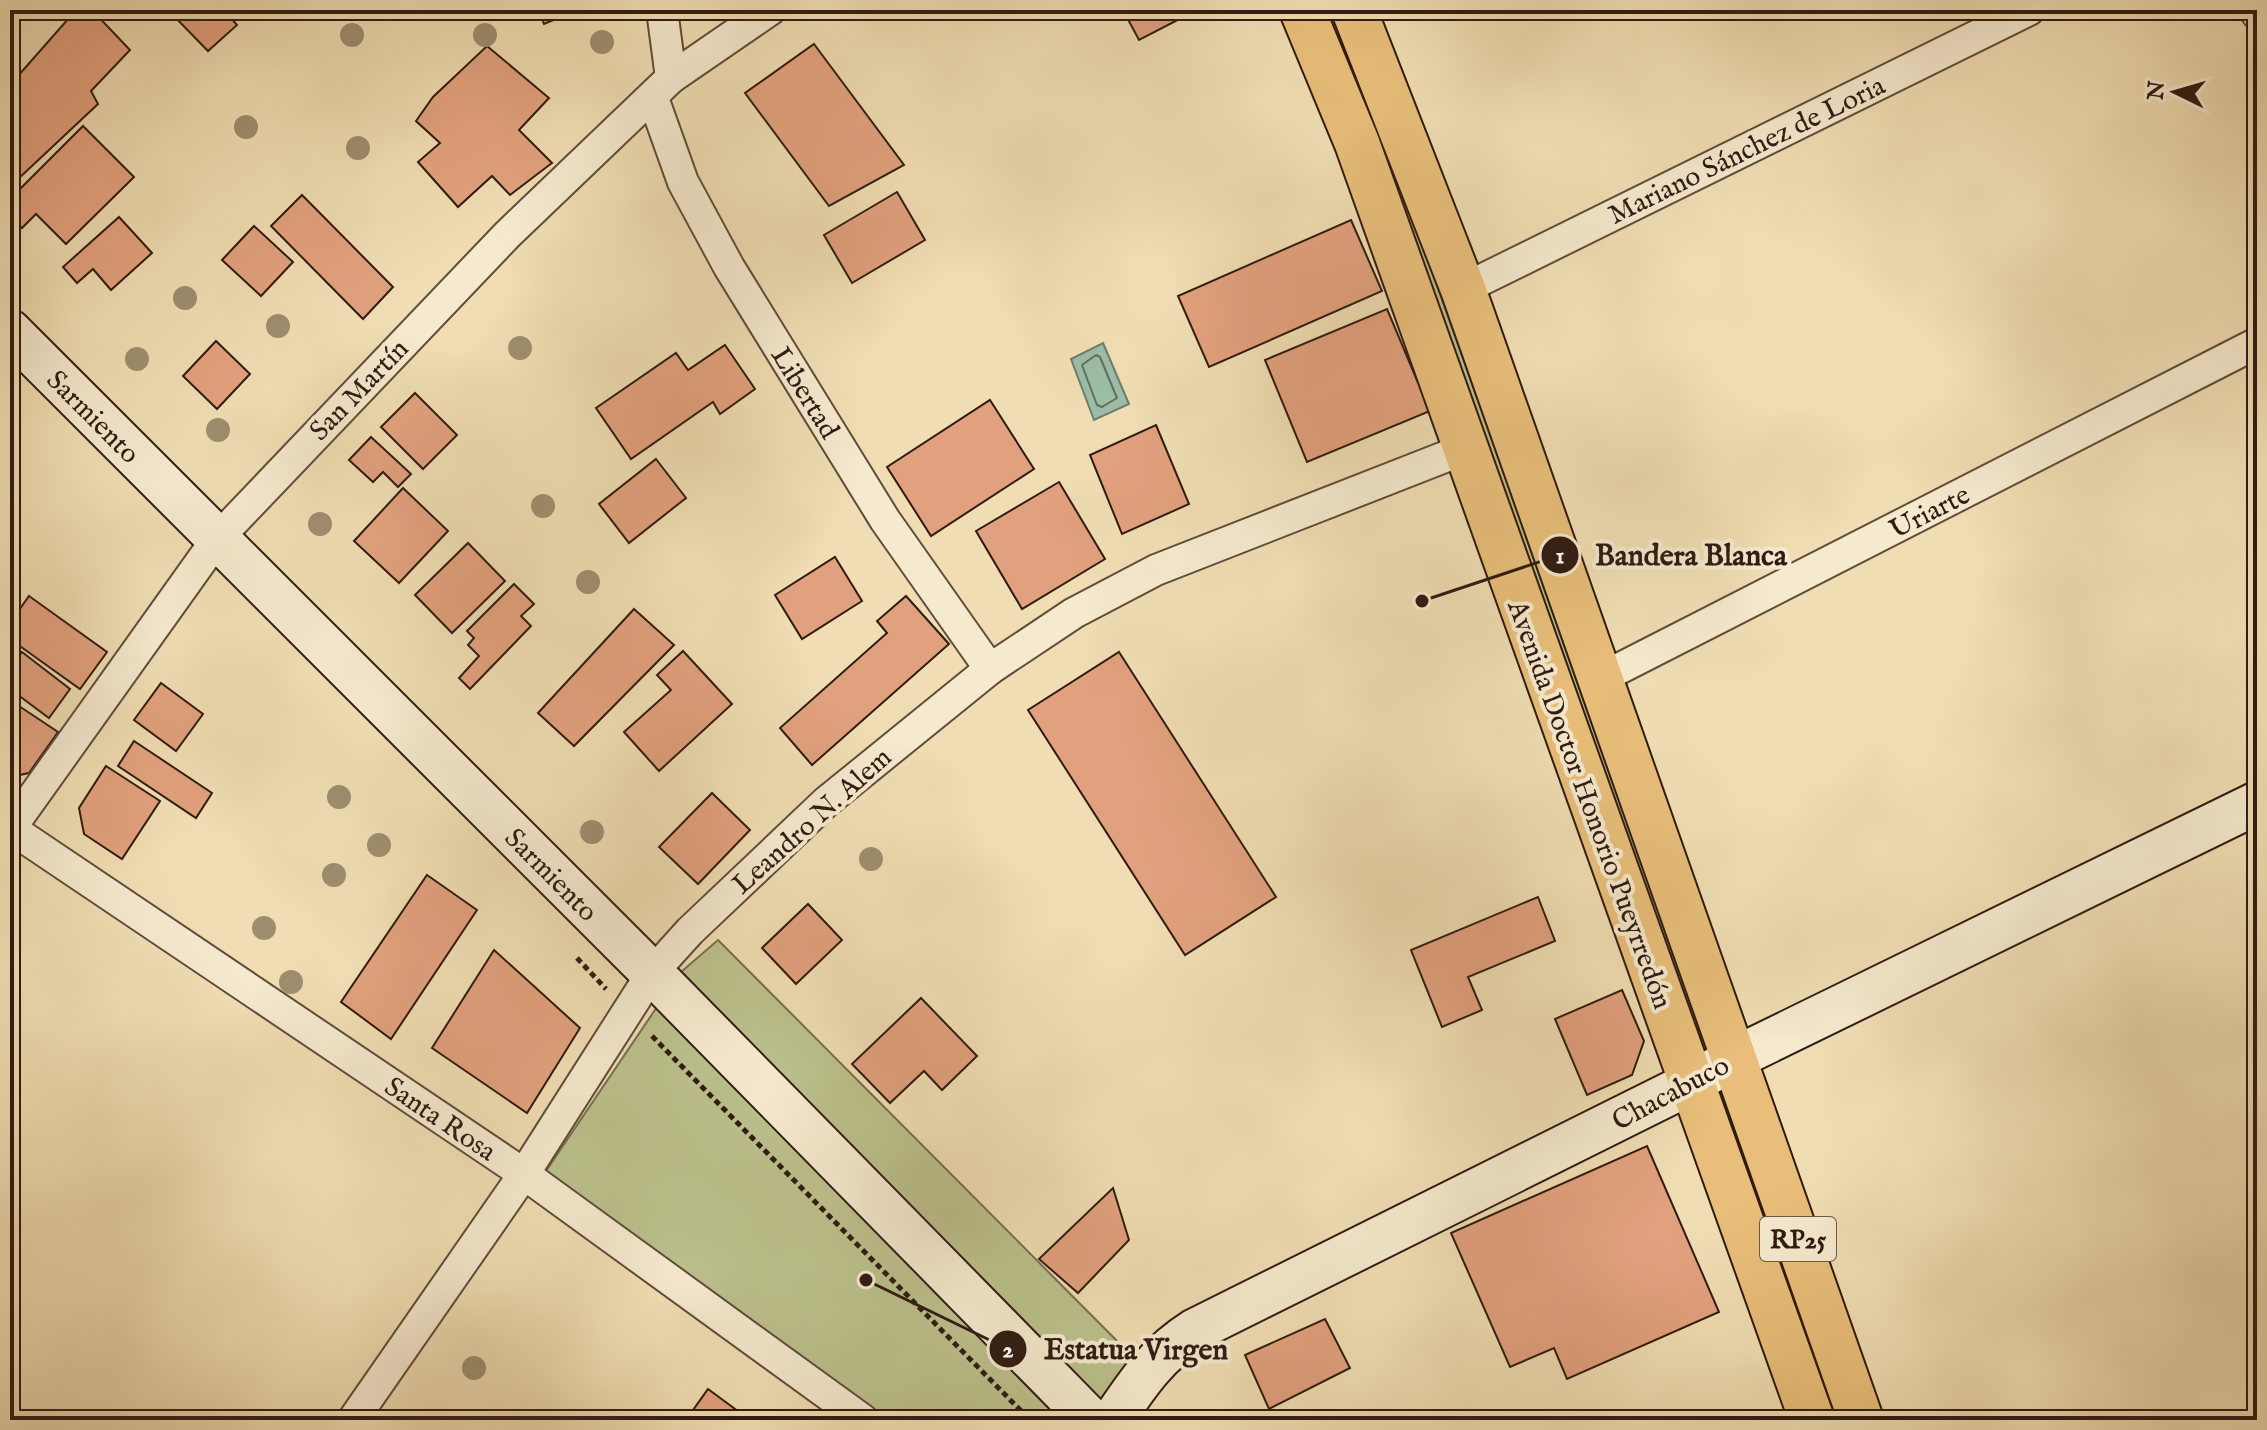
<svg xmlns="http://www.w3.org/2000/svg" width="2267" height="1430" viewBox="0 0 2267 1430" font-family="'IM FELL English',serif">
  <rect width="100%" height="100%" fill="#f0ddb3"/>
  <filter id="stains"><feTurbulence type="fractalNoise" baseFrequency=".0025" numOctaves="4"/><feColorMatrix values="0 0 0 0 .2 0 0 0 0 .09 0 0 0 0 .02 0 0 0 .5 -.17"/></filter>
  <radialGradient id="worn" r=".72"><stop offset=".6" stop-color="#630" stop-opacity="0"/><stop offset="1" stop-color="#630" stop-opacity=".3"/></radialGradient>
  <!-- green -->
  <g fill="#bbc08c" stroke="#766e4f" stroke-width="2">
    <path d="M1320,10H1331L1379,123L1702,1029L1692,1033Z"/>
    <path d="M718,940L1134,1358L1100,1410L674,978Z"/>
    <path d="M659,1004L1069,1420H884L546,1171Z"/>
    <path d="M1733,1126L1838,1420H1827L1723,1129Z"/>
  </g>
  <!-- water -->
  <path fill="#9bbda7" stroke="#707c6b" stroke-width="2" d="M1103,343L1129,404L1094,420L1071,359Z"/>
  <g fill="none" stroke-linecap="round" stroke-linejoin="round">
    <!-- shore -->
    <path stroke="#666c5c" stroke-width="2" d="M1096,355L1100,357L1117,398L1102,407L1097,405L1082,365Z"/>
  </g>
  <!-- building -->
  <g fill="#e2a17e" stroke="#301b12" stroke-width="2">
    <path d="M76,10H92L130,50L91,91L98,104L17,180L10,172V85Z"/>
    <path d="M168,10H224L237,25L208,51Z"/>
    <path d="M539,10H578L544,24Z"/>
    <path d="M1123,10H1197L1139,40Z"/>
    <path d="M814,44L904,165L829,206L745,93Z"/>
    <path d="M487,46L549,98L519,130L552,163L510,195L492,176L458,207L418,162L440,143L416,121L433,97Z"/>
    <path d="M83,126L134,177L66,244L36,214L22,228L10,217V199Z"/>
    <path d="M897,192L925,240L852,283L824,235Z"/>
    <path d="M302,195L393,287L363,319L271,226Z"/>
    <path d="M119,217L152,253L111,290L93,269L77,283L63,267Z"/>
    <path d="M1351,220L1382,291L1209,367L1178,296Z"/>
    <path d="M254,226L293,262L261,296L222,260Z"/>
    <path d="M1387,309L1430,411L1307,462L1265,360Z"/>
    <path d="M216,341L250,374L217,409L183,376Z"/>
    <path d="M725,345L755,389L720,414L713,402L631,459L596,408L676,353L688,370Z"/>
    <path d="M415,393L457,435L423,469L381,427Z"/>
    <path d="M990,400L1034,469L931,536L887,467Z"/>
    <path d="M1156,425L1189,504L1122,534L1090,455Z"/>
    <path d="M371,437L411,474L398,487L383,472L373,482L349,460Z"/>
    <path d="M656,459L686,498L629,543L599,504Z"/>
    <path d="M1059,482L1105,559L1022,609L976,531Z"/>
    <path d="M403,488L448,531L399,583L354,541Z"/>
    <path d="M468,543L505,581L452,633L415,595Z"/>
    <path d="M835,557L862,601L802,639L775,595Z"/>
    <path d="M514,584L534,604L521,616L531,626L470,689L459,678L479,656L468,645L474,638L467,631Z"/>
    <path d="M29,596L107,652L80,689L10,639V623Z"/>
    <path d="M906,596L949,644L812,765L780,728L887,633L877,621Z"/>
    <path d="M634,609L674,645L574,746L538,713Z"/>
    <path d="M683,651L732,704L659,771L624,732L671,690L657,675Z"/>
    <path d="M22,652L70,689L49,718L10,689V668Z"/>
    <path d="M1119,652L1276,897L1185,955L1028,710Z"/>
    <path d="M161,683L203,714L176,751L134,720Z"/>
    <path d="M10,700L58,732L29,773L10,777Z"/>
    <path d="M134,741L212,793L196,818L118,766Z"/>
    <path d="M106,766L160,801L122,859L84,834L79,808Z"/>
    <path d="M712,793L750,830L698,884L659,847Z"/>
    <path d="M427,875L477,910L391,1039L341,1002Z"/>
    <path d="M1538,897L1555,941L1468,977L1482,1010L1442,1027L1411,950Z"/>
    <path d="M808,904L842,940L796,984L762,948Z"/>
    <path d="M494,950L580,1028L527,1113L432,1048Z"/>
    <path d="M1622,990L1644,1041L1632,1075L1587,1095L1555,1019Z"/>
    <path d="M921,998L977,1056L942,1090L924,1071L890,1103L852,1064Z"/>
    <path d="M1647,1146L1719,1312L1567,1379L1554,1348L1510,1367L1451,1233Z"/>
    <path d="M1113,1188L1129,1240L1078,1293L1039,1259Z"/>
    <path d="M1325,1319L1350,1368L1269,1409L1245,1355Z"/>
    <path d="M708,1389L750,1420H686Z"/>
  </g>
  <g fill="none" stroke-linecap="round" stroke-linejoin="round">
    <defs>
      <g id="street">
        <path d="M662,10L671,78"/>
        <path d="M2255,10L2257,14"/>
        <path d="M653,98L683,182L729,267L885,520L990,669"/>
        <path d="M1463,289L2029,10"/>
        <path d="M1601,678L2257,343"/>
        <path d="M10,828L524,1174L863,1420"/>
        <path d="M10,829L217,539L507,235L671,78L770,10"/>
        <path d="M353,1420L524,1174L652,973L690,931L826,802L990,669L1074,613L1156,570L1465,449"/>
      </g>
      <g id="secondary">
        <path d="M10,331L652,973L1091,1420"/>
        <path d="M1113,1420C1138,1383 1157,1354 1195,1330L1691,1083L1735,1058L2257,803"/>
      </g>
      <g id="primary">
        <path d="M1302,10L1357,143L1812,1420"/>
        <path d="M1354,10L1463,289L1861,1420"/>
      </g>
    </defs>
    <!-- street casing -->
    <use href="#street" stroke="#604c3a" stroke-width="34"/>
    <!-- secondary casing -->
    <use href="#secondary" stroke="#301b12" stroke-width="46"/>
    <!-- primary casing -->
    <use href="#primary" stroke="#301b12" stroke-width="48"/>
    <!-- path -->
    <g stroke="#301b12" stroke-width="5" stroke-dasharray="6 4" stroke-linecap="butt">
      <path d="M577,958L606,989"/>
      <path d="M652,1036L1030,1420"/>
    </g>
    <!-- street -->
    <use href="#street" stroke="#f5e9ce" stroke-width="30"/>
    <!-- secondary -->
    <use href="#secondary" stroke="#f5e9ce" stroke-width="42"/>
    <!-- primary -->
    <use href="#primary" stroke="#e8be7a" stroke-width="44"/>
  </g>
  <!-- trees -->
  <g fill="#9e8e6f">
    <circle cx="352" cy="35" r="12"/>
    <circle cx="485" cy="35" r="12"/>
    <circle cx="602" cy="42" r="12"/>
    <circle cx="246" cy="127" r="12"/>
    <circle cx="358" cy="148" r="12"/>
    <circle cx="185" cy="298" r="12"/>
    <circle cx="278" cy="326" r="12"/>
    <circle cx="520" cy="348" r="12"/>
    <circle cx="137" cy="359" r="12"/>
    <circle cx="218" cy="430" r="12"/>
    <circle cx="543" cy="506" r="12"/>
    <circle cx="320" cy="524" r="12"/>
    <circle cx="588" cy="582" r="12"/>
    <circle cx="339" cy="797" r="12"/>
    <circle cx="592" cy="832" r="12"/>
    <circle cx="379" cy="845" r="12"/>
    <circle cx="871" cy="859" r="12"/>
    <circle cx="334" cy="875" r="12"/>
    <circle cx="264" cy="928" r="12"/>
    <circle cx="291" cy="982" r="12"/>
    <circle cx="474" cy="1368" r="12"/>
  </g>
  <g text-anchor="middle" stroke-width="8" stroke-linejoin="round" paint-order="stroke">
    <!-- shield labels -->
    <rect fill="#f5e9ce" stroke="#6b594a" stroke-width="2" x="1760" y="1217" width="76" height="44" rx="6"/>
    <g font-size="26" font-weight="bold" fill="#301b12">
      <text x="1798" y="1248">RP25</text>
    </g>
    <!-- street labels -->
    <g font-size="28" fill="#301b12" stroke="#f5e9ce">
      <text transform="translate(1746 149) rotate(-26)" y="10">Mariano Sánchez de Loria</text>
      <text transform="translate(358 389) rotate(-46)" y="10">San Martín</text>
      <text transform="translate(806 392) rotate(58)" y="10">Libertad</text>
      <text transform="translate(94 416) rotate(45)" y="10">Sarmiento</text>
      <text transform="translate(1929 511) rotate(-27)" y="10">Uriarte</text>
      <text transform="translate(1591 804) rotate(70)" y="10">Avenida Doctor Honorio Pueyrredón</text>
      <text transform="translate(811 820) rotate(-42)" y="10">Leandro N. Alem</text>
      <text transform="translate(552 874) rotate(45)" y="10">Sarmiento</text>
      <text transform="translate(1670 1092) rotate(-28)" y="10">Chacabuco</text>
      <text transform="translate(441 1118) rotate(34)" y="10">Santa Rosa</text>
    </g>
  </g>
  <!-- callouts -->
  <path fill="none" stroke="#301b12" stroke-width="3" d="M1422 601L1560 555M866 1280L1008 1349"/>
  <g fill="#301b12" stroke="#f5e9ce" stroke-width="3">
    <circle cx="1422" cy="601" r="8"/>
    <circle cx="866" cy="1280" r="8"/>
    <circle cx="1560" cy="555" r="20"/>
    <circle cx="1008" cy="1349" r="20"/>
  </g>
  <g font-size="24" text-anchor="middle" font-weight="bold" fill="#fff">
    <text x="1560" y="563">1</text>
    <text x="1008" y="1357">2</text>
  </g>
  <g font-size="30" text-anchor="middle" font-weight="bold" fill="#301b12" stroke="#f5e9ce" stroke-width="8" stroke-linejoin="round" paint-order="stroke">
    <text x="1691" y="565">Bandera Blanca</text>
    <text x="1136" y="1359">Estatua Virgen</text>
  </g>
  <!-- margin -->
  <rect width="2267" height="1430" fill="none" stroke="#f0ddb3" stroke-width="40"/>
  <rect x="12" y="12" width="2243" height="1406" fill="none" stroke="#301b12" stroke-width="4"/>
  <rect x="20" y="20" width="2227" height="1390" fill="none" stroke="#301b12" stroke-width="2"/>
  <!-- north arrow -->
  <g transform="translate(2175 92) rotate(275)" stroke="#f5e9ce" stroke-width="6" paint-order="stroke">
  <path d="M0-6L14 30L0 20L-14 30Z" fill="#301b12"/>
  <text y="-12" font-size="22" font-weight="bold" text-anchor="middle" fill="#301b12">N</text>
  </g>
  <rect width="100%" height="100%" filter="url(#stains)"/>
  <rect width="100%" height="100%" fill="url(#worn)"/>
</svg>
